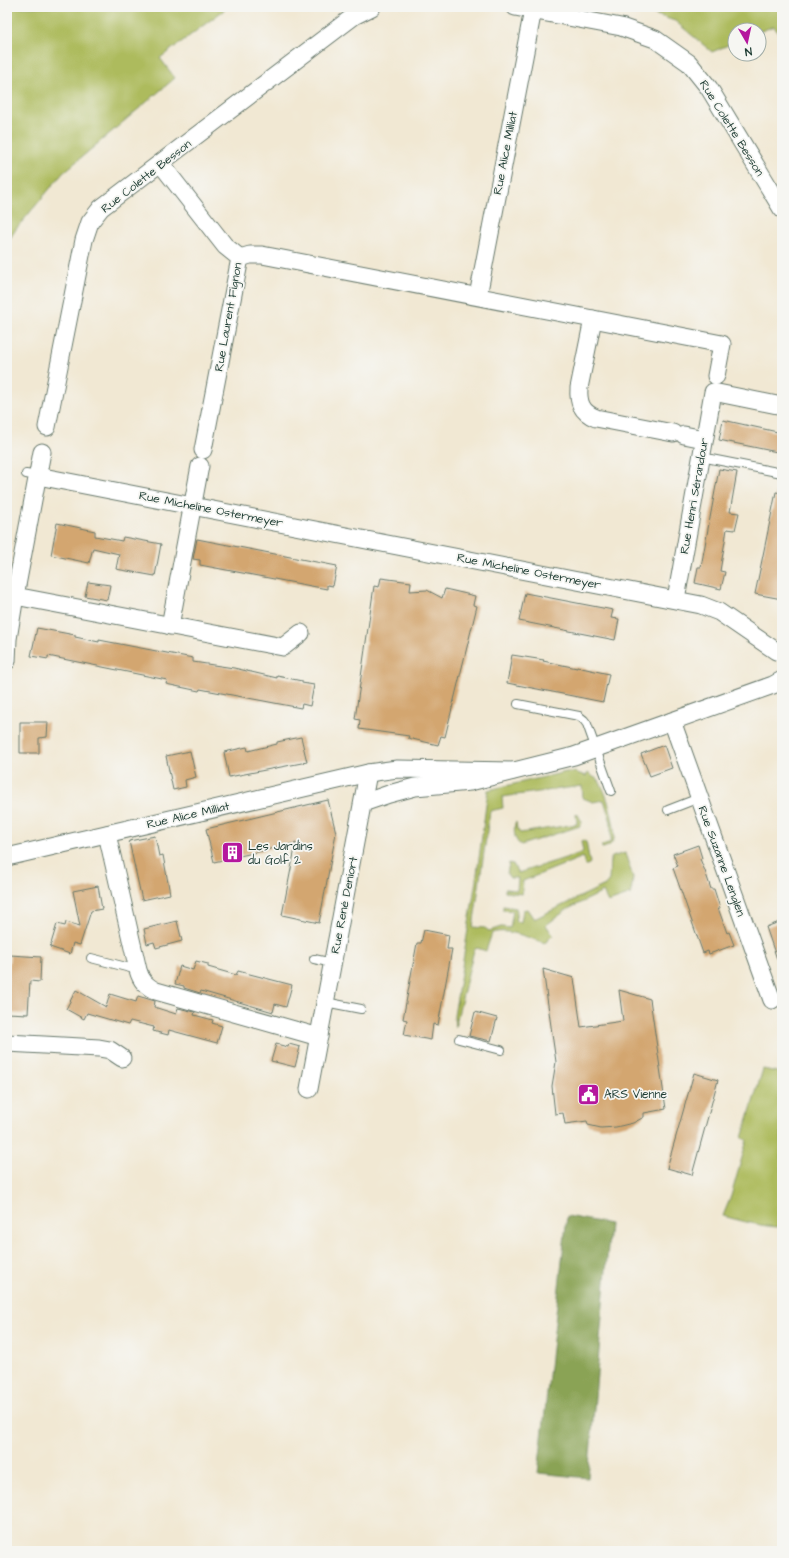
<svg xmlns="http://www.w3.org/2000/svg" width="789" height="1558" viewBox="0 0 789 1558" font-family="'Architects Daughter',sans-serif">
  <rect width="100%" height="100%" fill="#f6f6f2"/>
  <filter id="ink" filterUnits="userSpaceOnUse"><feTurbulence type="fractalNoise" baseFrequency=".025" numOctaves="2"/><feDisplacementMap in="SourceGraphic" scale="8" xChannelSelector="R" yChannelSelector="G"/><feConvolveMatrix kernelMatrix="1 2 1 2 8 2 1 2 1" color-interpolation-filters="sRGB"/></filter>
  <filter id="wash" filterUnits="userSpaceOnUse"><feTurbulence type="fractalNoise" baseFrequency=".012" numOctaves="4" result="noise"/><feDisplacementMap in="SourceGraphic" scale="16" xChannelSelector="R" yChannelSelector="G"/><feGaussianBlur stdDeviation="0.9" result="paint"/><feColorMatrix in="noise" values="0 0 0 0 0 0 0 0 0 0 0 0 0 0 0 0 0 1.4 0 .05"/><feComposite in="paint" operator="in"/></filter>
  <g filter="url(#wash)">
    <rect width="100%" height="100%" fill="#f1e8d3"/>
    <!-- green -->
    <g fill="#adbb5d" stroke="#667c48">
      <path d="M7,7H228L160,58L175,78L63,173L16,229L7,243Z"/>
      <path d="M632,7H782V40L774,26L759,32V30H735V42L712,52L675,21Z"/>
      <path d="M566,772H574L586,776L588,773C591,776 596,778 598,780C606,788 617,829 614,839C612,845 607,847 602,848V845L611,842V822L604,800L593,802L583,798L582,786L502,797L503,808L490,811L473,927L485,928L489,931L501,927L510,928L513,911L503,910V906L516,908L517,912L515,921L521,922L523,910L527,909L534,919L605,885L609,880L610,860L612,857L625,853L633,877L631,894L608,902L603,892L568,909L546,925L553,935L545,943C528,938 509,928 492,933L486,951L477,948L474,950L455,1027L454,1016L477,874L488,790Z"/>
      <path d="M577,813L582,822L580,826L521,845C513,840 514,830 515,823L516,822L517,829L520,833L577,824L576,814Z"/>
      <path d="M582,840L586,842L590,863L588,865H585L583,857L523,881L522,894L505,892V889L517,890L518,878H510L507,874L509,863L513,864L518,873L581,853L583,851L581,841Z"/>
      <path d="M763,1069L782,1073V1227C762,1227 742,1221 723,1216L731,1196L747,1140L742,1138Z"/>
    </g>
    <!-- forest -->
    <path fill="#8aa354" stroke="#547044" d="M567,1216L610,1224L588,1478L538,1473Z"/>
    <g id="blocks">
      <!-- building -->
      <g fill="#d3a670">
        <path d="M723,420L782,433V453L719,440Z"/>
        <path d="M719,469L737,472L730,512L739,513L735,530L727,529L720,571L725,572L721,589L695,583L698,567H701Z"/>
        <path d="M776,492L782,493V599L755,594Z"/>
        <path d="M57,523L95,531V536L122,541L123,537L161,544L155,576L116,569L119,554L93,548L89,563L51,555Z"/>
        <path d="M197,539L337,566L333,586L327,585V589L200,565V560L193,559Z"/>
        <path d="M381,578L411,582L410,591L427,590L442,598L445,589L475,596L473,605L477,606L445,737L441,736L438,745L408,738L409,736L359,729L360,720L355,719L374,586L379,587Z"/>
        <path d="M88,582L110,585L107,600L85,596Z"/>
        <path d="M525,593L613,610L611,618L619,619L615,640L519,621Z"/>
        <path d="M37,628L75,635V637L99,642V640L193,658V662L234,668L277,678V676L302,681V683L314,685L310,706L302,704L301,708L200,689L199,691L166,684L167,680L48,656V659L31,656Z"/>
        <path d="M512,655L544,660L543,661L577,668V667L609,674L603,702L507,683Z"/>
        <path d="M20,722H48L47,737L39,738V753H20Z"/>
        <path d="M301,737L307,762L229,777L224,752L247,747L248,751L277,744V742Z"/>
        <path d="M664,745L672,768L650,776L641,754Z"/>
        <path d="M190,751L196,777L185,780L186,787L173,790L166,756Z"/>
        <path d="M328,800L336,833L319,923L282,915L296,843L214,862L206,829Z"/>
        <path d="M155,836L159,856L163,855L170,894L142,900L129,841Z"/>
        <path d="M698,845L702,858L700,859L705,871L711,889H714L720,908H718L727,933L729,932L734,945L709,954L708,951L703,953L673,868L678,866L673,854Z"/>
        <path d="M98,886L102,909L91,911L80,945L73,943L70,954L50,947L57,924L65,926L66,922L80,926L73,891Z"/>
        <path d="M177,921L182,941L156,948L154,942L147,944L144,929Z"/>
        <path d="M782,921V968H780L766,927Z"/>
        <path d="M424,930L449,935L447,949H452L438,1025L433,1024L431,1040L404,1035L407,1020L403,1019L417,943H421Z"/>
        <path d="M10,955L41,957L40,982L30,981L28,1014L7,1013V990Z"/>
        <path d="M196,961L208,964V967L236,975L238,971L292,985L286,1007L275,1004L273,1012L201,991L200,993L184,988V986L175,984L180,966L193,970Z"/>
        <path d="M543,969L574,978L581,1027L623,1021L619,990L650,999L666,1109L644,1113V1117L633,1123L616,1127L601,1128L588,1125L587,1121L565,1124L563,1113L555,1114L552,1086L556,1062Z"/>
        <path d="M76,990L106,1007L110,994L136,1002L138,996L155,1001L154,1007L176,1014L178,1008L195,1012L194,1015L213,1020L212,1023L222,1026L217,1043L169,1030L168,1035L153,1031L154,1027L130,1021L128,1025L87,1013L84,1019L66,1009Z"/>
        <path d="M475,1012L497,1018L491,1041L469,1036Z"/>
        <path d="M276,1044L288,1047L289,1044L300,1047L295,1067L271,1061Z"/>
        <path d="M694,1073L718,1080L692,1175L667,1168Z"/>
      </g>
    </g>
  </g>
  <g filter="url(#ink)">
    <use href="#blocks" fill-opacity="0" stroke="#68796c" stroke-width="1"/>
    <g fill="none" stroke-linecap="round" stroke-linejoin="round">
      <defs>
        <g id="lane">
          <path d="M701,457L782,473"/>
          <path d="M26,474L38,476"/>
          <path d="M518,704L579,716L584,720L587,724L611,791"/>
          <path d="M668,810L699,798"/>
          <path d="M91,958L138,970"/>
          <path d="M314,959L333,963"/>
          <path d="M325,1002L361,1009"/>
          <path d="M459,1039L501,1050"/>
        </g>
        <g id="street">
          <path d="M515,7L621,27L655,39L689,63L709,88L782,209"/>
          <path d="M161,164L225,246L240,258L203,450"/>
          <path d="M240,258L250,255H262L722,344L716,376"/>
          <path d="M478,296L533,10"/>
          <path d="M593,319L579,388C578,402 581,412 596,418L673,433"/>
          <path d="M47,427L84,240L90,222L101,208L354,16L372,7"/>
          <path d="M684,435L704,439"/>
          <path d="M42,452L15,596L283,647L301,633"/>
          <path d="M38,476L701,605L719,612L776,651L782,653"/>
          <path d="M676,599L713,392L782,406"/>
          <path d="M170,626L200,466"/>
          <path d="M7,661L8,639L15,596"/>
          <path d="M672,721L772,1000"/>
          <path d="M363,803L389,794L415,787L470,782L574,756L773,685L782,680"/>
          <path d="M107,834L138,970C141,981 146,986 156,991L319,1037"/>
          <path d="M7,857L368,773L397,769L513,771"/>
          <path d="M7,1043L99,1048L110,1050L122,1058"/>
          <path d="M309,1089L368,773"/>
        </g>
      </defs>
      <!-- lane casing -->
      <use href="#lane" stroke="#68796c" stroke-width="10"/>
      <!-- street casing -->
      <use href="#street" stroke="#68796c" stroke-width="19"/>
      <!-- lane -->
      <use href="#lane" stroke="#fff" stroke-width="8"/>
      <!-- street -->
      <use href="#street" stroke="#fff" stroke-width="17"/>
    </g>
  </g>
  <!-- icons -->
  <defs>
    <symbol id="building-square" viewBox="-11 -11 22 22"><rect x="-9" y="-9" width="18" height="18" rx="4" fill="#b5179e" stroke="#f6f6f2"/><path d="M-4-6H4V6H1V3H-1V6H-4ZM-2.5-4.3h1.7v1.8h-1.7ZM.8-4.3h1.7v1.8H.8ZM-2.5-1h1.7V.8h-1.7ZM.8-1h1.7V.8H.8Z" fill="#fff"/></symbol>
    <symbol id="civic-square" viewBox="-11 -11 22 22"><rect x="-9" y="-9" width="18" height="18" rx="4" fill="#b5179e" stroke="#f6f6f2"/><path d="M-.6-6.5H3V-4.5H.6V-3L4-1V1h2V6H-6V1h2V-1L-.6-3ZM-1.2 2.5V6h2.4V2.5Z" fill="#fff"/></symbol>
  </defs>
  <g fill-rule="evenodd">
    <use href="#building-square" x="220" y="840" width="25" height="25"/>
    <use href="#civic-square" x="576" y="1082" width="25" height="25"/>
  </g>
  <g text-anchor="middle" stroke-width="3.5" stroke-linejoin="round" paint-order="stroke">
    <!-- street labels -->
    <g font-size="12" fill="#1f3d34" stroke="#f6f6f2">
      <text transform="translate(732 128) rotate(58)" y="4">Rue Colette Besson</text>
      <text transform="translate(505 153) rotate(-79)" y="4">Rue Alice Milliat</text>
      <text transform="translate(146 176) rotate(-38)" y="4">Rue Colette Besson</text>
      <text transform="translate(228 317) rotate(-80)" y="4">Rue Laurent Fignon</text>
      <text transform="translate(694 496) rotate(-80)" y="4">Rue Henri Sérandour</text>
      <text transform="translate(211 509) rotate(11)" y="4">Rue Micheline Ostermeyer</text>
      <text transform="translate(529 571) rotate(11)" y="4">Rue Micheline Ostermeyer</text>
      <text transform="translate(188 815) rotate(-13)" y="4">Rue Alice Milliat</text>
      <text transform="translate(722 861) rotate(70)" y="4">Rue Suzanne Lenglen</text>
      <text transform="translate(344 905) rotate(-79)" y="4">Rue René Deniort</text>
    </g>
    <!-- poi labels -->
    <g font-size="12" fill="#1f3d34" stroke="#f6f6f2" text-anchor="start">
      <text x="248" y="850">Les Jardins<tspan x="248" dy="14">du Golf 2</tspan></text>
      <text x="604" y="1098">ARS Vienne</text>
    </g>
  </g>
  <!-- margin -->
  <rect width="789" height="1558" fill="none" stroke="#f6f6f2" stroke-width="24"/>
  <!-- north arrow -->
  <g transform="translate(747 42) rotate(171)"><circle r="19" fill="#f6f6f2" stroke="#a0aca6"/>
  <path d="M0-3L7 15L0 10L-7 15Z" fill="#b5179e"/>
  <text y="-6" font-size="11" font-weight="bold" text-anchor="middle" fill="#1f3d34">N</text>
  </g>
</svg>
